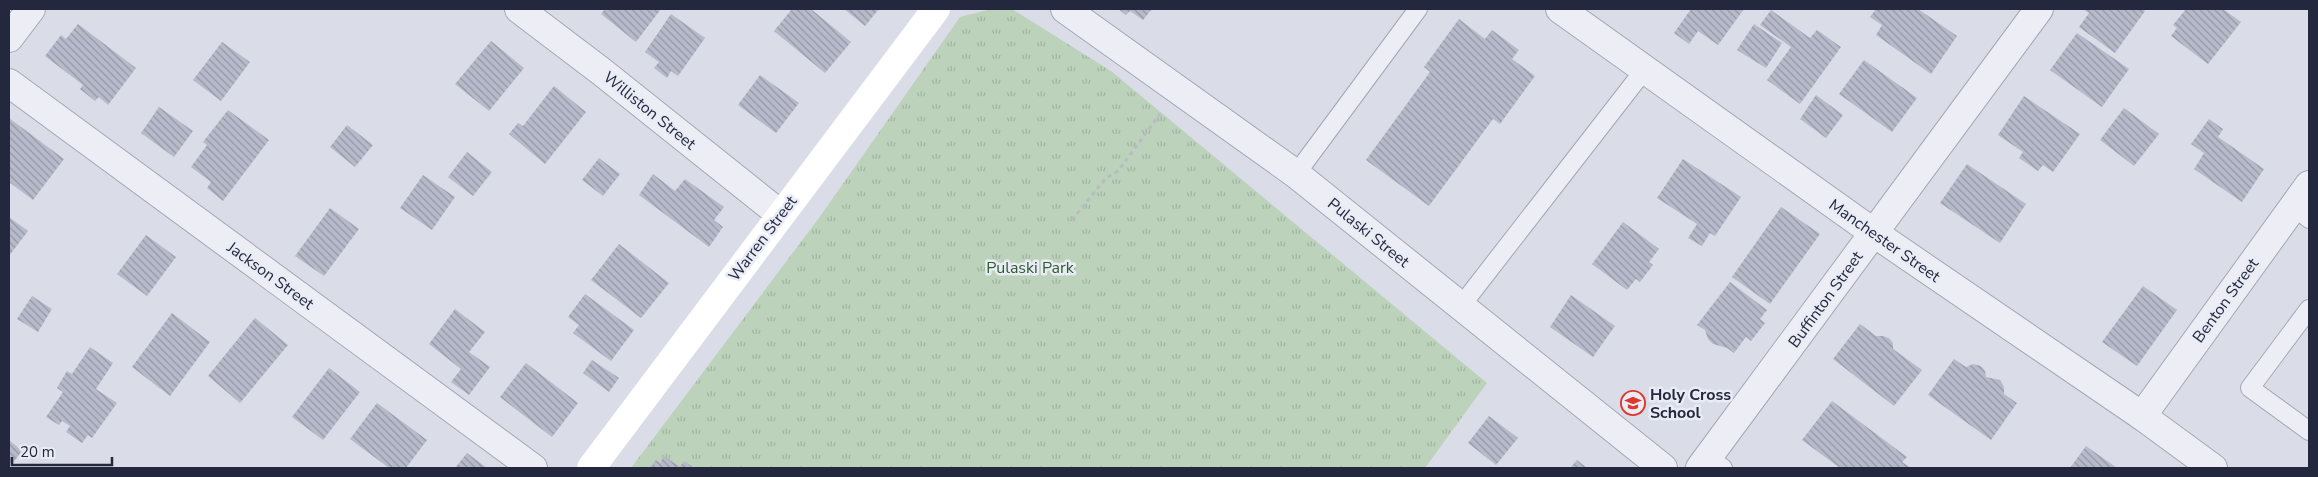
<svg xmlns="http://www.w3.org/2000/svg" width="2318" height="477" viewBox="0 0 2318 477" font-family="'Nunito Sans',sans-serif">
  <defs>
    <pattern id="park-tufts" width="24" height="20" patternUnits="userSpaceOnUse" patternTransform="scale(1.25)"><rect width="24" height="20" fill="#bcd2ba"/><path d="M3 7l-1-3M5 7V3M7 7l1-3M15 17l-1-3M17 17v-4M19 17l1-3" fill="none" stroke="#a1b4a1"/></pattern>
    <pattern id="building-back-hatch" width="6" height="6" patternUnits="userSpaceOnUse" patternTransform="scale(1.25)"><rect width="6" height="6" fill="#b7baca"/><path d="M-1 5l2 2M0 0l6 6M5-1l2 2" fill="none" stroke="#9497a5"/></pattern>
  </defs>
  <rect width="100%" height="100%" fill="#dadde7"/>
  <!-- park -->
  <path fill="url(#park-tufts)" d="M991,9H1012L1111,71L1487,383L1425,468H631L819,218L960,17Z"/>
  <!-- building -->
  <g fill="url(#building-back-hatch)">
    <path d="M605,9H661L636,42L601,14Z"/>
    <path d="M792,9H811L851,42L825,73L774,31Z"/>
    <path d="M844,9H879L865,26Z"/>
    <path d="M1118,9H1152L1143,20L1130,11L1126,15Z"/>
    <path d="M1691,9H1744L1718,45L1698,31L1689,44L1674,33Z"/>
    <path d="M1876,9H1918L1957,36L1931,74L1876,35L1882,25L1870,17Z"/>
    <path d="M2083,9H2142L2145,11L2115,53L2079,27L2089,13Z"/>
    <path d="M2186,9H2223L2241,22L2208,64L2171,36L2177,28L2173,25Z"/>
    <path d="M1771,10L1810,38L1817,30L1841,47L1800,104L1767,80L1791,47L1760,25Z"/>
    <path d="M671,14L705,38L678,76L671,71L667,78L654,68L659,62L645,52Z"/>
    <path d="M1459,19L1485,39L1492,30L1519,50L1512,59L1535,76L1500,124L1493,119L1429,206L1366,160L1430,72L1424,67Z"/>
    <path d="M78,24L136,68L108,105L99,97L95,101L80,89L83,85L45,56L61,35L66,39Z"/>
    <path d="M1754,24L1782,43L1766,68L1737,50Z"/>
    <path d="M2077,33L2129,69L2102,107L2050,70Z"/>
    <path d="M491,41L524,68L489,111L455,84Z"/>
    <path d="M222,42L250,62L221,101L193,80Z"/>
    <path d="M1864,60L1917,98L1892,132L1839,94Z"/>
    <path d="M760,75L799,103L776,133L738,105Z"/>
    <path d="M554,86L586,112L545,164L509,134L518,123L523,126Z"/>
    <path d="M1816,95L1843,115L1826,138L1800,119Z"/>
    <path d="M2024,96L2080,134L2053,172L2043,165L2038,171L2019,158L2023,152L1998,135Z"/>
    <path d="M159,107L193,131L174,157L141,133Z"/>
    <path d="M2124,108L2159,134L2134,166L2100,140Z"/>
    <path d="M228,110L269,140L223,201L207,188L211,182L191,167L207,145L203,142Z"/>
    <path d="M9,118L64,159L33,200L9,182Z"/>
    <path d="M2209,119L2223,129L2218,137L2264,169L2242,202L2194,169L2204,153L2191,144Z"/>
    <path d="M347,125L373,145L355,167L330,147Z"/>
    <path d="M467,152L492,172L473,196L448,177Z"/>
    <path d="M599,158L620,174L603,196L582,180Z"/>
    <path d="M1683,159L1741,197L1715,236L1710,233L1702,246L1688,238L1697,224L1657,198Z"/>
    <path d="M1967,164L2026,204L2000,243L1940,203Z"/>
    <path d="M653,174L675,191L685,179L724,207L714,220L723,227L709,247L639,195Z"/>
    <path d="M423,175L455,197L432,230L400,208Z"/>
    <path d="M1781,207L1820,234L1770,304L1732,277Z"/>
    <path d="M330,208L359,229L324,276L295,256Z"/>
    <path d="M9,217L28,231L9,256Z"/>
    <path d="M1623,222L1659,249L1649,262L1653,265L1640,282L1636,279L1627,290L1592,264Z"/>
    <path d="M146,235L176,257L147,296L117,274Z"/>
    <path d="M619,244L669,283L641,318L591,280Z"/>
    <path d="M1730,282L1767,310L1760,319L1765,323L1751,341L1746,337L1734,353L1727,348L1713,344L1708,339L1705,330L1697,325Z"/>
    <path d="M2143,286L2177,310L2137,366L2102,342Z"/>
    <path d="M585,294L634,330L611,361L573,333L579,325L568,317Z"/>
    <path d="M1571,295L1615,326L1593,357L1550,327Z"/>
    <path d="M32,296L52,309L38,332L17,319Z"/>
    <path d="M455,309L485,332L469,352L490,367L469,395L451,382L461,369L429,344Z"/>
    <path d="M172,313L210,342L170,396L132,367Z"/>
    <path d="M255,318L288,345L240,403L208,376Z"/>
    <path d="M1860,324L1876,336H1883L1889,338L1893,343V349L1922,370L1894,406L1833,359Z"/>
    <path d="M90,347L113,363L96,389L117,403L92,438L88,435L82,443L66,432L70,426L62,421L59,425L46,417L63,392L57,388L67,371L72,374Z"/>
    <path d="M1954,359L1966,367L1973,364L1981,366L1985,371L1986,377L2000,380L2004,387V394L2017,403L1991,440L1928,395Z"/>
    <path d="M592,360L619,378L609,392L583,373Z"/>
    <path d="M526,363L578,403L552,437L500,397Z"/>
    <path d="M329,368L360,392L323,440L292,417Z"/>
    <path d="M1832,401L1907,457L1902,462L1911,468H1840L1802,440Z"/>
    <path d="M377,403L427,440L406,468H389L350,439Z"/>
    <path d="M1489,416L1518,438L1496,465L1468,443Z"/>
    <path d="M9,440L22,451L9,468Z"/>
    <path d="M2086,446L2117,468H2070Z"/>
    <path d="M467,453L487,468H455Z"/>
    <path d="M664,456L680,467L684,461L694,468H650L656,460L660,463Z"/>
    <path d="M1577,460L1587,468H1570Z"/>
  </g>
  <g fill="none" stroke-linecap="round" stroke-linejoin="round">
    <defs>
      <g id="lane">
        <path d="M1296,174L1418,9"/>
        <path d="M2294,206L2309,219"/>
        <path d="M1461,306L1645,69"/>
        <path d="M2309,309L2250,388L2309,431"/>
        <path d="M1708,457L1723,468"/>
      </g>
      <g id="street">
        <path d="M519,9L602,72L780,214"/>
        <path d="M1065,9L1296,174L1663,468"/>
        <path d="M1560,9L1874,233L2142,416L2213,468"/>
        <path d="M9,38L31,9"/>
        <path d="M9,83L533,468"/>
        <path d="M2142,416L2309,185"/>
        <path d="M1700,468L2039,9"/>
      </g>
    </defs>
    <!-- lane casing -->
    <use href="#lane" stroke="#a3a7b4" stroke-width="20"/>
    <!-- street casing -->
    <use href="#street" stroke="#a3a7b4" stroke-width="30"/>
    <!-- path -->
    <path stroke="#b8bbc5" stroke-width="3" stroke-dasharray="4 4" stroke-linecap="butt" d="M1072,220L1106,178L1118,171L1160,114"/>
    <!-- lane -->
    <use href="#lane" stroke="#edeef5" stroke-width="18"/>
    <!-- street -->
    <use href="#street" stroke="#edeef5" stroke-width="28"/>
    <!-- secondary -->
    <path stroke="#fff" stroke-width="28" d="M591,468L936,9"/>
  </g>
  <!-- icons -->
  <defs>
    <symbol id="school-ring" viewBox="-11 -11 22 22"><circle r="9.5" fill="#e9ecf5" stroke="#dc382f" stroke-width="1.5"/><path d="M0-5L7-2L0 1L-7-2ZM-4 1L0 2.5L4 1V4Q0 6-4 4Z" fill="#dc382f"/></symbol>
  </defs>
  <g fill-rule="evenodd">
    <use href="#school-ring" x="1619" y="389" width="28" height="28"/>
  </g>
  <g text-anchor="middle" stroke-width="5" stroke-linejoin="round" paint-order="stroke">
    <!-- street labels -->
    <g font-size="16" fill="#23283e" stroke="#e9ecf5">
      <text transform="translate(650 110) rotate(39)" y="6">Williston Street</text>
      <text transform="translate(1369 232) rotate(39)" y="6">Pulaski Street</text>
      <text transform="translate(762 238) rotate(-53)" y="6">Warren Street</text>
      <text transform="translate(1885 240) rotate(35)" y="6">Manchester Street</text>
      <text transform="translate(271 275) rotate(36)" y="6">Jackson Street</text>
      <text transform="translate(1825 299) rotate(-54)" y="6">Buffinton Street</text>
      <text transform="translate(2225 300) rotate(-54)" y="6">Benton Street</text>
    </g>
    <!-- park labels -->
    <g font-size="16" fill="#2f5b2f" stroke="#e9ecf5">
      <text x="1030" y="273">Pulaski Park</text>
    </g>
    <!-- poi labels -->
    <g font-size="16" font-weight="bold" fill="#23283e" stroke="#e9ecf5" text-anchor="start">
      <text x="1650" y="400">Holy Cross<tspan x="1650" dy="18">School</tspan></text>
    </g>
  </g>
  <!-- border -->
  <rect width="2318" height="477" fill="none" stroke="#23283e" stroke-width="20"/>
  <!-- scale -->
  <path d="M12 457v8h100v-8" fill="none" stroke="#23283e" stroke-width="2.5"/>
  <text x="20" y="457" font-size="15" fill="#23283e" stroke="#e9ecf5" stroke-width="4" paint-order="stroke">20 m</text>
</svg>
